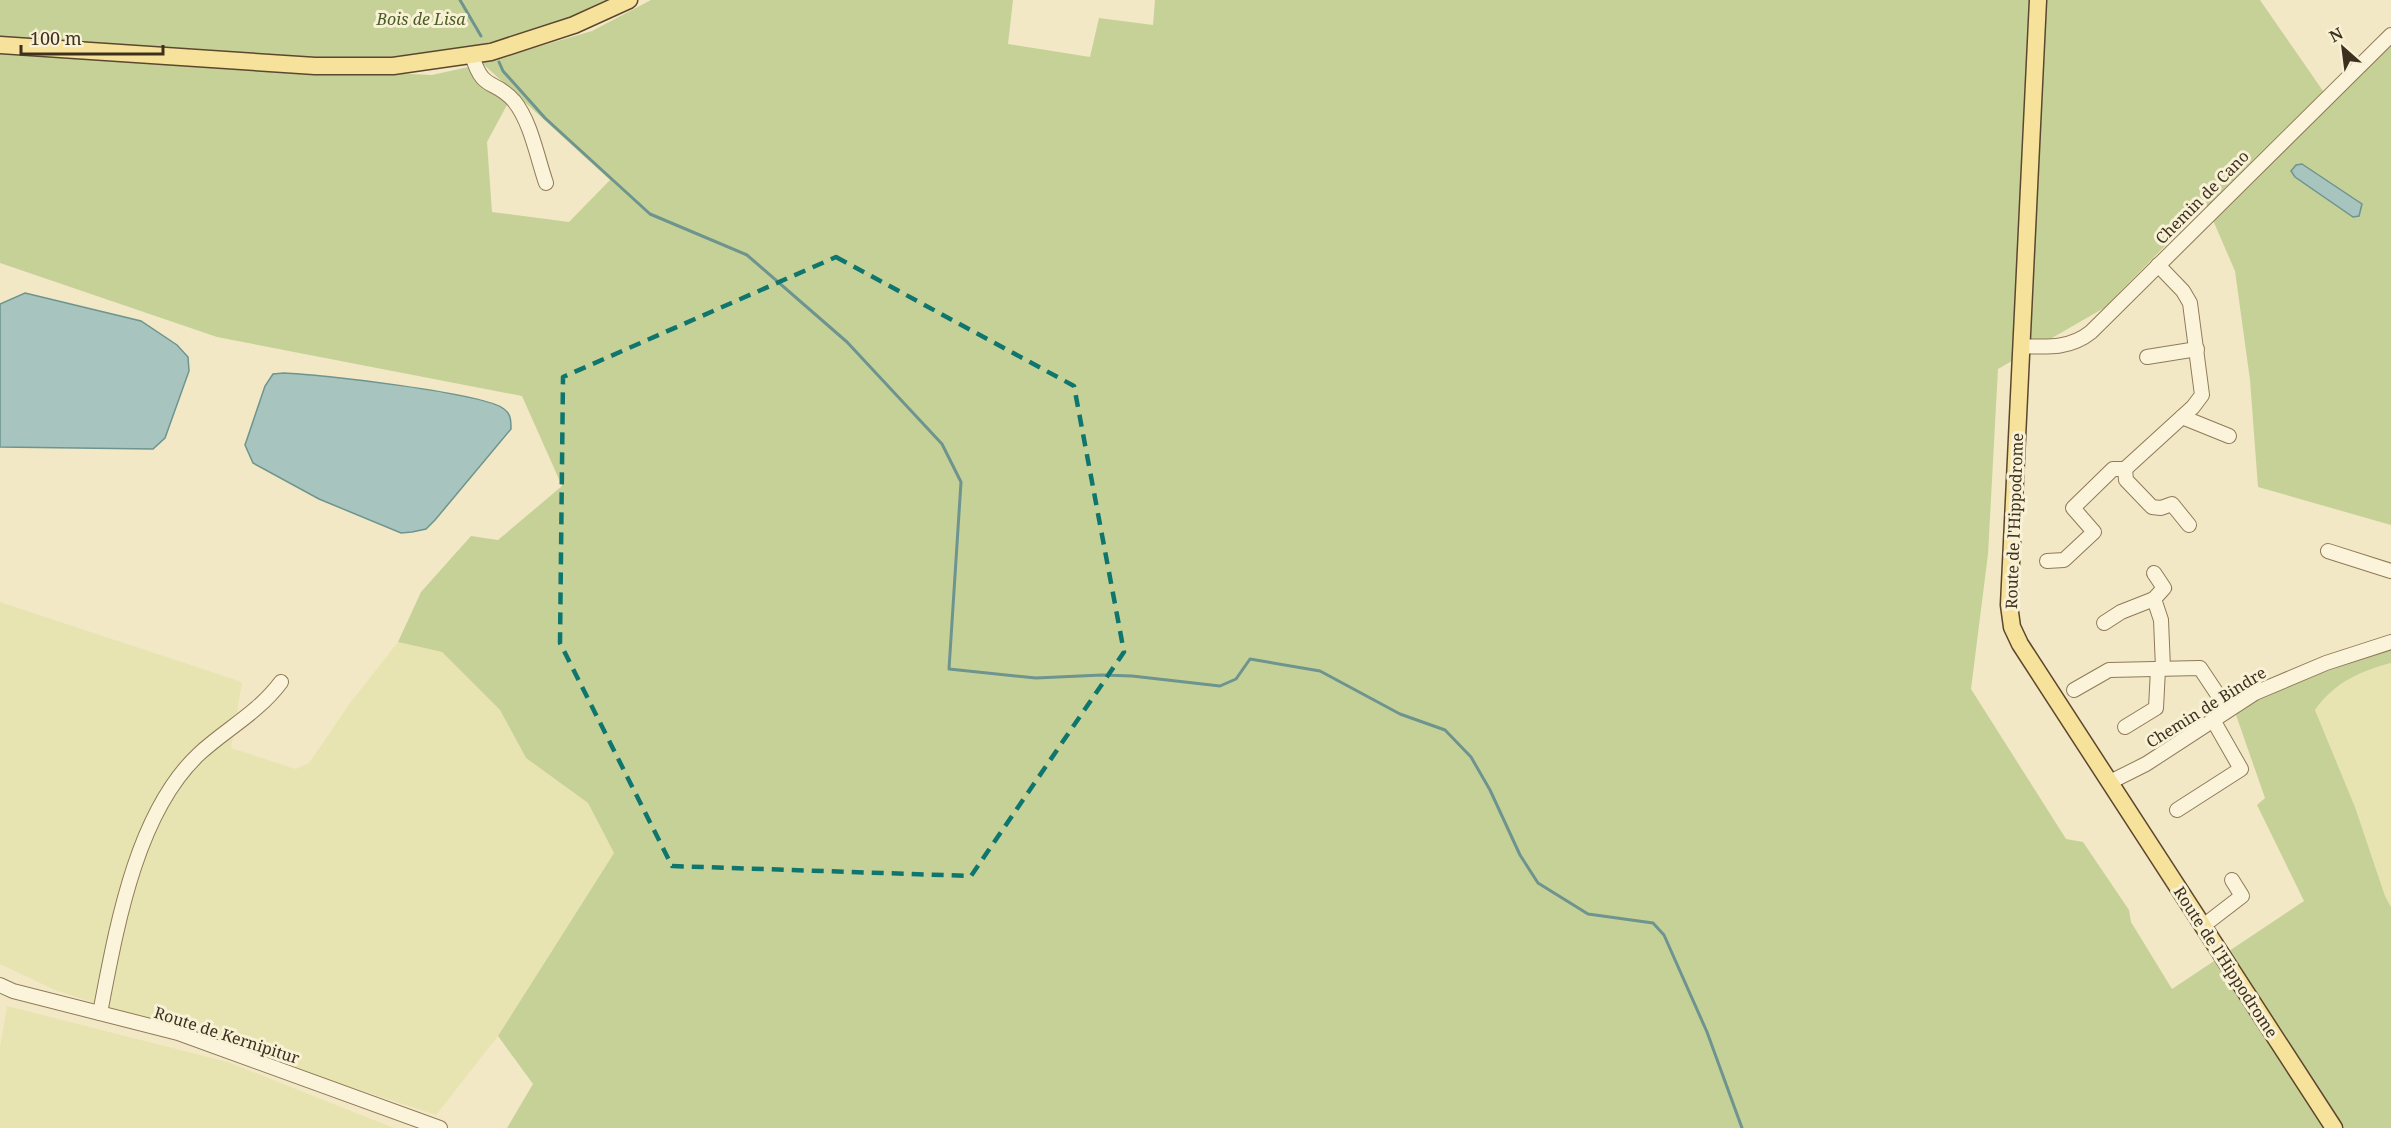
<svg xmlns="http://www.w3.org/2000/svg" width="2391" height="1128" viewBox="0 0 2391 1128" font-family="'Noto Serif',serif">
  <rect width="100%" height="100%" fill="#f2e8c5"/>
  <!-- farmland -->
  <g fill="#e8e4b2">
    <path d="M0,602L242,682L231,748L296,769L309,763L350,703L398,642L442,652L500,710L526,758L588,803L614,853L498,1036L436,1115L55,990L0,964Z"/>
    <path d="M2391,663V907L2385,896L2355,807L2315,710L2328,692L2364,670Z"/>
    <path d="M7,1006L228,1062L394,1128H0V1047Z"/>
  </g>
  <!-- green -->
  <g fill="#c6d198">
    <path d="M0,0H620L538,32L427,56L348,60L0,38Z"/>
    <path d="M651,0H1013L1008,44L1090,57L1099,18L1153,25L1155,0H2260L2332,104L2391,45V525L2258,487L2250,380L2235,271L2206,204L2104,308L1998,369L1988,554L1971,689L2066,839L2083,842L2129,910L2131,922L2172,989L2304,901L2257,805L2265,798L2236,715L2277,688L2391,649V663C2360,671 2334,683 2315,710L2355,807L2385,896L2391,907V1128H507L533,1084L498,1036L614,853L588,803L526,758L500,710L442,652L398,642L421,592L471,536L498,540L562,486L522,396L217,337L0,263V54L432,75L468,67L479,82L508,103L487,142L492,212L569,222L610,180L482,63L592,31Z"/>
  </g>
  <!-- water -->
  <g fill="#a7c5be" stroke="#6d948e" stroke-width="1.5">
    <path d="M2302,164L2362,204L2359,216L2353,217L2295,177L2291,171L2296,165Z"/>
    <path d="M25,293L141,321L177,345L188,357L189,371L165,438L153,449L0,447V304Z"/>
    <path d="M284,373C317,374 485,393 504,409C511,414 511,421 511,429L435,520L426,529L412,532L401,533L319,499L253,463L245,445L265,386L273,374Z"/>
  </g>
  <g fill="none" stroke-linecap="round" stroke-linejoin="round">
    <!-- stream -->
    <g stroke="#6d948e" stroke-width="3">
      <path d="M460,0L481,36"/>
      <path d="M499,62L503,71L545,118L650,214L747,255L847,342L942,444L961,482L949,669L1036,678L1102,675L1132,676L1220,686L1236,679L1250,659L1320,671L1400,714L1445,730L1471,757L1490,790L1520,855L1538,883L1588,914L1653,923L1664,935L1707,1032L1742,1128"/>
    </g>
    <defs>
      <g id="minor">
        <path d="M472,55C483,93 494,78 514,101C531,122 537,157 546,183"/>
        <path d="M2021,346C2047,347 2070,349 2091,332L2391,35"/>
        <path d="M2147,357L2197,349"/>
        <path d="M2182,417L2229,436"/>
        <path d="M2125,469L2126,480L2152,507L2161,508L2172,504L2189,525"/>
        <path d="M2328,551L2391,571"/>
        <path d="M2047,561L2064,560L2094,532L2073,508L2113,469H2125L2193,407L2202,395L2190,303L2183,291L2158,265"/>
        <path d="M2154,573L2164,588L2154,599L2161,620L2163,668"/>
        <path d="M2104,623L2121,612L2154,599"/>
        <path d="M2074,690L2109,670L2200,668L2228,710"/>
        <path d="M2125,727L2156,708L2158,669"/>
        <path d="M2110,782L2146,764L2255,693L2326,663L2391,642"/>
        <path d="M2177,810L2241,769L2213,720"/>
        <path d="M2203,926L2242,896L2232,880"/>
        <path d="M0,985L13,991L178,1033L440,1128"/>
        <path d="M100,1013C116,931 135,814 199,754C226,729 258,713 281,682"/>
      </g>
      <g id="major">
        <path d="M2038,0L2009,605L2012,627L2020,644L2334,1128"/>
        <path d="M0,45L315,66H393L491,52L574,25L629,0"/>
      </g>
    </defs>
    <!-- minor casing -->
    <use href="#minor" stroke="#8f7a59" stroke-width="16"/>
    <!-- major casing -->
    <use href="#major" stroke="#5c472e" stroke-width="19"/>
    <!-- minor -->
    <use href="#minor" stroke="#fbf4da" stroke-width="14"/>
    <!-- major -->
    <use href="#major" stroke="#f7e29b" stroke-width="16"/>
  </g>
  <!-- marked area -->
  <path fill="none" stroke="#0f766e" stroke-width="4.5" stroke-dasharray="12 8" stroke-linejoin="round" d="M836,257L1074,386L1124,652L971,876L672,866L560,643L563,377Z"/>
  <g text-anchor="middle" stroke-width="6" stroke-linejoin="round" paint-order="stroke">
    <!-- park labels -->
    <g font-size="16" font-style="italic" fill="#495c23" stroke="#f8f1d6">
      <text x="421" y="25">Bois de Lisa</text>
    </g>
    <!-- street labels -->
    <g font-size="16" fill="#3e301e" stroke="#f8f1d6">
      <text transform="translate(2202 197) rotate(-45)" y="6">Chemin de Cano</text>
      <text transform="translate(2014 521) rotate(-88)" y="6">Route de l'Hippodrome</text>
      <text transform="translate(2206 707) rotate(-32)" y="6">Chemin de Bindre</text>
      <text transform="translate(2226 962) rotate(57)" y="6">Route de l'Hippodrome</text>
      <text transform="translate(227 1035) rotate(18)" y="6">Route de Kernipitur</text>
    </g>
  </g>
  <!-- north arrow -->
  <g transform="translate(2343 48) rotate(332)" stroke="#f8f1d6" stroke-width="4.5" paint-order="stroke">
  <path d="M0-4.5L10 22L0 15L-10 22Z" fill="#3e301e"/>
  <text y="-9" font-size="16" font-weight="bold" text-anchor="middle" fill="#3e301e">N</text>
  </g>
  <!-- scale -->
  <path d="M21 45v9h142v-9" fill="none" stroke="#3e301e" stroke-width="3"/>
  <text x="30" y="45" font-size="18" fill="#3e301e" stroke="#f8f1d6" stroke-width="4.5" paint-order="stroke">100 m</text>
</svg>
